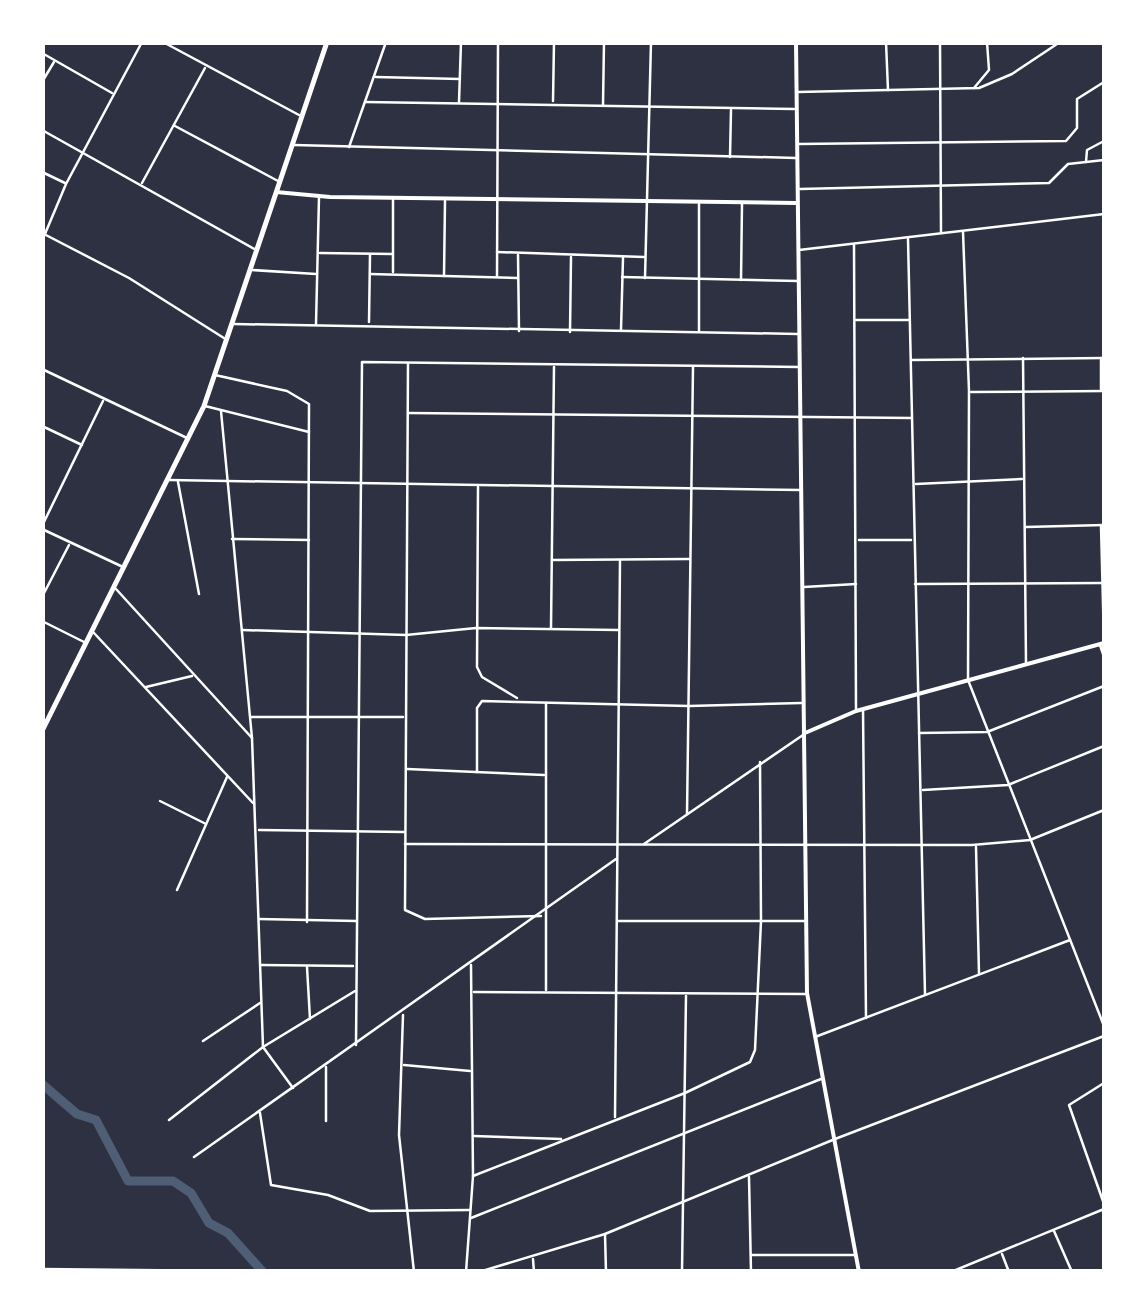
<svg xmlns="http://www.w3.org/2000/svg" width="1147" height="1314" viewBox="0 0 1147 1314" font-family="Signika,sans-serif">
  <rect width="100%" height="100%" fill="#2d3142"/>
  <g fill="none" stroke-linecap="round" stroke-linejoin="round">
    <!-- river -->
    <path stroke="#4f5d75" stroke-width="9" d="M42,1084L77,1114L96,1120L128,1181H173L191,1193L209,1223L228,1233L263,1272"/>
    <!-- minor -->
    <g stroke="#fff" stroke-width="2.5">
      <path d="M163,42L299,115"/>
      <path d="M886,42L888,90"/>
      <path d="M940,42L941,233"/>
      <path d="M42,53L112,93"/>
      <path d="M376,77L460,79"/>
      <path d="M42,82L54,62"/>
      <path d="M974,88L989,70L987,42"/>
      <path d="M798,92L979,88L1012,74L1060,42"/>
      <path d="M553,101L554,42"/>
      <path d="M365,102L794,109"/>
      <path d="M459,102L461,42"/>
      <path d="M603,105L604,42"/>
      <path d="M175,126L278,181"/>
      <path d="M42,130L256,250"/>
      <path d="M799,144L1066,141L1077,128V99L1104,82"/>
      <path d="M294,145L796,158"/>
      <path d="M349,147L386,42"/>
      <path d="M730,157L731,110"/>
      <path d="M1086,162L1087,150L1104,141"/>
      <path d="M42,172L65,183"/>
      <path d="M142,183L205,68"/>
      <path d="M800,189L1049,183L1068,164L1104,160"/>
      <path d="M963,232L969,391L968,680L1104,1026"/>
      <path d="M42,233L129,278L227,340"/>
      <path d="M908,239L925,994"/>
      <path d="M42,241L66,184L142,42"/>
      <path d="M854,245L856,709"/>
      <path d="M799,250L1104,214"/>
      <path d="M497,252L644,257"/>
      <path d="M320,253L392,254"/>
      <path d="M518,255L519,331"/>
      <path d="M252,270L316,274"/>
      <path d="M393,272V200"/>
      <path d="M370,274L517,278"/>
      <path d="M444,276L445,201"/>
      <path d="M497,276L498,42"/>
      <path d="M622,277L798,281"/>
      <path d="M645,278L651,42"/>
      <path d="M741,280L742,204"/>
      <path d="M856,320H908"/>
      <path d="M369,322L370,255"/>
      <path d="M234,324L798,334"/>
      <path d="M316,324L319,197"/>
      <path d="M621,330L623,258"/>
      <path d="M699,331V204"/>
      <path d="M570,332L571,257"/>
      <path d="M1023,358L1026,663"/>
      <path d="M912,360L1104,358"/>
      <path d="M408,364L405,910L425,919L541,916"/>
      <path d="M42,369L187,438"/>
      <path d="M215,375L287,391L309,404L307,922"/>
      <path d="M1101,389V358"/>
      <path d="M971,392L1104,391"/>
      <path d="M205,406L309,432"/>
      <path d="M221,411L252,738L263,1047L293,1088"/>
      <path d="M409,413L911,418"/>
      <path d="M42,426L82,445"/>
      <path d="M169,480L801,490"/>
      <path d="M178,482L199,594"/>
      <path d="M916,484L1022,479"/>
      <path d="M478,487L477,667L482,677L517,698"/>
      <path d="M42,526L103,401"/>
      <path d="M1101,526L1104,643"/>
      <path d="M1026,527L1104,525"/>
      <path d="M42,529L123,567"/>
      <path d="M232,539L309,540"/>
      <path d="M859,540H911"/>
      <path d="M552,560L689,559"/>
      <path d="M915,584L1102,583"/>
      <path d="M804,587L856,584"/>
      <path d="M116,589L252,738"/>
      <path d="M42,597L69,545"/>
      <path d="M42,621L86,643"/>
      <path d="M551,628L554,367"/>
      <path d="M242,630L406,635L476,628L618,630"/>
      <path d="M94,633L253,803"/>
      <path d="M1100,645L1104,657"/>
      <path d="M146,687L192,676"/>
      <path d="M863,709L866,1018"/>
      <path d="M251,717H403"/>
      <path d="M919,733L987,732L1104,686"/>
      <path d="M407,769L544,775"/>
      <path d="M477,772V708L482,701L689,706L801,703"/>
      <path d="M923,790L1008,785L1104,746"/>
      <path d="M160,801L206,824"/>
      <path d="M687,814L693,367"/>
      <path d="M259,830L404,832"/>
      <path d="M405,844L972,845L1030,840L1104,810"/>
      <path d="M644,844L803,735"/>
      <path d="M976,847L979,974"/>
      <path d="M177,890L227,777"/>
      <path d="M259,919L356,921"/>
      <path d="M618,921H805"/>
      <path d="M261,965L353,966"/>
      <path d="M307,967L310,1019"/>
      <path d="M546,990V703"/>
      <path d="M474,992L805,994"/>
      <path d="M403,1015L399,1135L414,1272"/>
      <path d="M815,1037L1070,940"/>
      <path d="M203,1041L260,1003"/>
      <path d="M356,1045L362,362L799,367"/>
      <path d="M404,1065L470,1071"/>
      <path d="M1104,1083L1069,1105L1104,1204"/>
      <path d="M260,1113L271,1185L328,1195L370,1211L470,1210"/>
      <path d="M615,1117L620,560"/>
      <path d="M169,1120L263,1047L355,991"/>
      <path d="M326,1121V1067"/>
      <path d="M474,1136L561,1139"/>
      <path d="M194,1157L616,859"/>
      <path d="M473,1176L685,1093L750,1062L755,1050L761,921L760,762"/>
      <path d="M749,1177L751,1272"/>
      <path d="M471,1218L821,1079"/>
      <path d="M1054,1231L1072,1272"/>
      <path d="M605,1234L606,1272"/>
      <path d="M1002,1254L1009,1272"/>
      <path d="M751,1255H855"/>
      <path d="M533,1259L534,1272"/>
      <path d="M42,1269L336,1272"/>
      <path d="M466,1272L473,1176L471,965"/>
      <path d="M479,1272L605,1234L835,1139L1104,1036"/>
      <path d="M682,1272L686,996"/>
      <path d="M951,1272L1104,1209"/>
    </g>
    <!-- tertiary -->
    <g stroke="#fff" stroke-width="4">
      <path d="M276,192L330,197L796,203"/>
      <path d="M805,733L856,711L1104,643"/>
    </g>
    <!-- secondary -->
    <path stroke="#fff" stroke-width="4" d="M796,42L807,993L859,1272"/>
    <!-- primary -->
    <path stroke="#fff" stroke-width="5" d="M42,731L204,406L327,42"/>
  </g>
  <!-- border -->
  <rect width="1147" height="1314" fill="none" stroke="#ffffff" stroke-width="90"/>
</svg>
